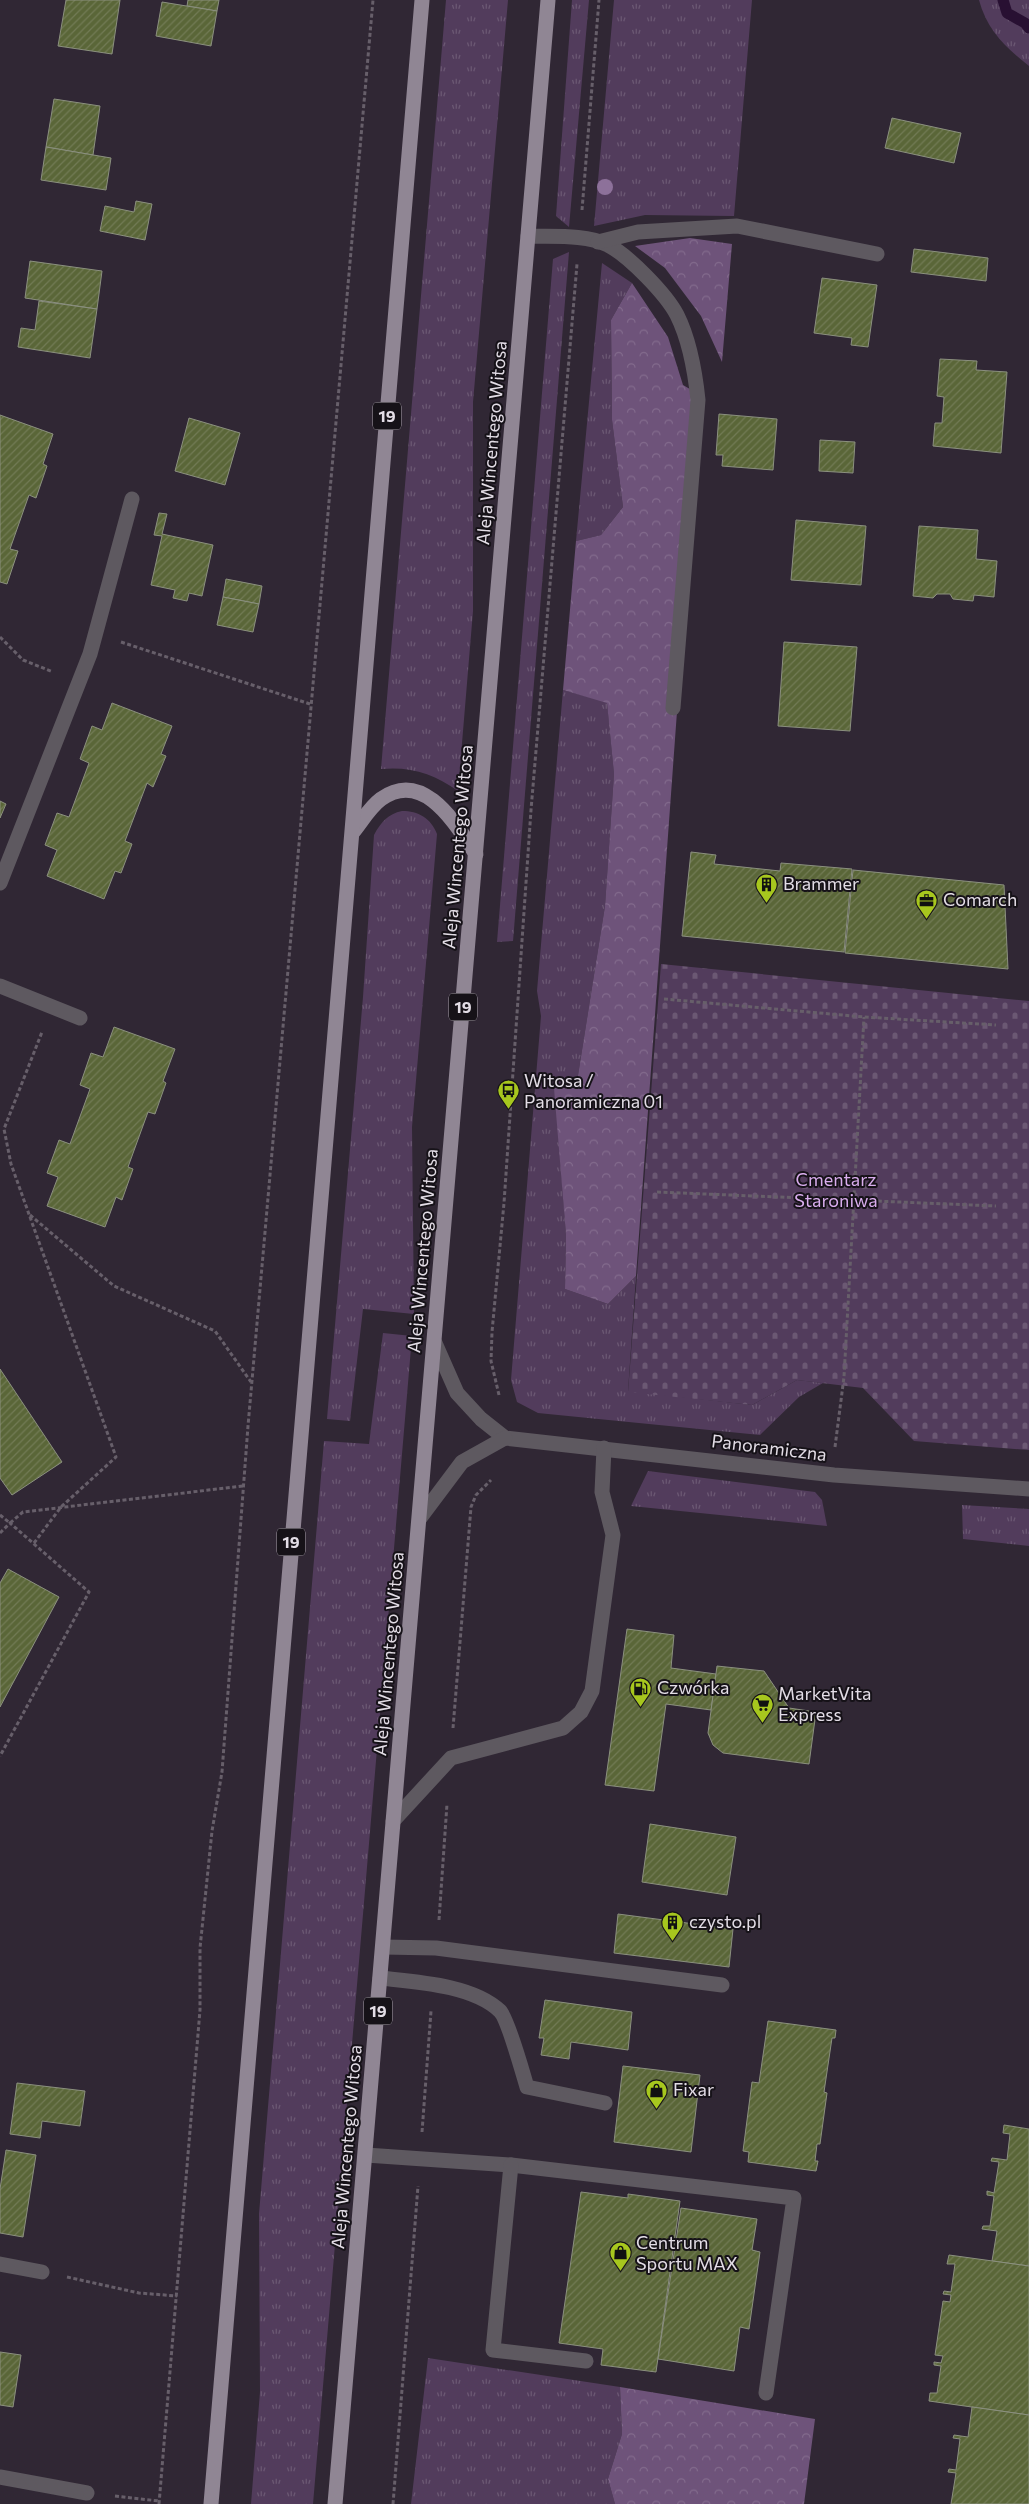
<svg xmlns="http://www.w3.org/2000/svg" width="1029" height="2504" viewBox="0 0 1029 2504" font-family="Commissioner,sans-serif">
  <defs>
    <pattern id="grass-tufts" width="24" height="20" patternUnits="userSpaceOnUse" patternTransform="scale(1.25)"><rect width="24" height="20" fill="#523c5c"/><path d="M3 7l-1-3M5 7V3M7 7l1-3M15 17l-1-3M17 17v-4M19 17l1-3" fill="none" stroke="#6b5873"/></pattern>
    <pattern id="forest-crowns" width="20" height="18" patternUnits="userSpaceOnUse" patternTransform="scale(1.25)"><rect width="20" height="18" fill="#6e537a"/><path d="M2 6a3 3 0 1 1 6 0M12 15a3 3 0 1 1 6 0" fill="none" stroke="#836b8d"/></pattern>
    <pattern id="cemetery-stones" width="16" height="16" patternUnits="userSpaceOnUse" patternTransform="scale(1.25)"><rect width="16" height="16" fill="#523c5c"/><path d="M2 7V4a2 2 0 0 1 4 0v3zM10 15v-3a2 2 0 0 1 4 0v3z" fill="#6b5873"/></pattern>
    <pattern id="building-hatch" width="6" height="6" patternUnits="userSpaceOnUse" patternTransform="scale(1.25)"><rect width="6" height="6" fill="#5a6638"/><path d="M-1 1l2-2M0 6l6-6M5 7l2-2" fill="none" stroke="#727b55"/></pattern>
  </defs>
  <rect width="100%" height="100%" fill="#302734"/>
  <!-- grass -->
  <g fill="url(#grass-tufts)">
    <path d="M446,0H508L473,402V611L458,791C435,774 410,766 381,769Z"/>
    <path d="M572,0H589L569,227L556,216Z"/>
    <path d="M614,0H752L734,216L645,215L594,226Z"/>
    <path d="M979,0H1029V66C1005,47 987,30 979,0Z"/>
    <path d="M569,252L513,941L497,942L553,259Z"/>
    <path d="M602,263L632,283L611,320L612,420L623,507L601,535L576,541Z"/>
    <path d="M563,690L607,702L614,774L605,906L576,1088H555L566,1235L565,1289L608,1304L636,1276L628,1391L752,1405L797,1380L823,1383L799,1397L760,1435L538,1413L517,1402L511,1380L541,1016L537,991Z"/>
    <path d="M402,811C418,811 431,818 437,834L412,1127L414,1314L363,1309L350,1421L327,1419L363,997L374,835C381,822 388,814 402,811Z"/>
    <path d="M383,1333L412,1336L313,2504H251L260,2392L259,2214L324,1441L369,1444Z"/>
    <path d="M648,1471L815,1492L822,1500L827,1526L631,1506Z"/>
    <path d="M962,1505L1029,1509V1546L963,1539Z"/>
    <path d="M428,2358L620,2387L622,2434L608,2479L615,2504H411Z"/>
  </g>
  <!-- forest -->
  <g fill="url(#forest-crowns)">
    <path d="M690,238L732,244L722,362L701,316L665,268L635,246Z"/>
    <path d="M632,283L668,337L683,385L700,395L636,1276L608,1304L565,1289L566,1235L554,1088H576L605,906L614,774L607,703L563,690L576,541L601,535L623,507L612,420L611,320Z"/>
    <path d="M620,2387L815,2419L804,2504H615L608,2479L622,2434Z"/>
  </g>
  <!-- cemetery -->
  <path fill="url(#cemetery-stones)" d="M661,964L1029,1001V1450L914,1441L863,1388L797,1380L752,1405L628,1392Z"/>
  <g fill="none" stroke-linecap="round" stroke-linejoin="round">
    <!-- stream -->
    <path stroke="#281032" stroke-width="11" d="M1003,0L1007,13L1025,23L1029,28"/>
  </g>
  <!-- building -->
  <g fill="url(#building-hatch)" stroke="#8b907f">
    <path d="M66,0H120L112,54L58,46Z"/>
    <path d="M188,0H219L217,11L187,6Z"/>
    <path d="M162,2L217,11L211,46L156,36Z"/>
    <path d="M54,99L100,106L93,155L46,147Z"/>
    <path d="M892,118L961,133L954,163L885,148Z"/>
    <path d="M46,147L111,158L106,190L41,180Z"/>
    <path d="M136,201L152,204L145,240L100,231L105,206L134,212Z"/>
    <path d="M914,249L988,258L986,281L911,272Z"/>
    <path d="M30,261L102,271L97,309L25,298Z"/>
    <path d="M822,278L877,285L868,347L851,345L852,338L814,333Z"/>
    <path d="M39,301L97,309L90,358L18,347L21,328L35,330Z"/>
    <path d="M940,359L977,361L976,370L1007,372L1001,453L933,446L935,423H942L944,397L937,396Z"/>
    <path d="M719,414L777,419L773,470L722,466L723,455H716Z"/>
    <path d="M0,415L53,434L43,464L47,466L36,498L29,495L10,549L18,551L7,584L0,582Z"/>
    <path d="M189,418L240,433L225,485L175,471Z"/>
    <path d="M820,440L855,442L853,473L819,471Z"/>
    <path d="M159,513L167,514L162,534L213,545L202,596L189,593L187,601L173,598L175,590L151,585L162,536L154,535Z"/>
    <path d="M796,520L866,526L861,585L791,580Z"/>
    <path d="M919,526L978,530L976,559L997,561L994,597L974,595L973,601L953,599L950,594H937L933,598L913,596Z"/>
    <path d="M226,579L262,586L259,604L223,597Z"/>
    <path d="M223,597L259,604L253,632L217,625Z"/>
    <path d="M784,642L857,647L850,731L778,726Z"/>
    <path d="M112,703L172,726L161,754L166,756L153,787L147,783L125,841L132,844L121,873L115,871L104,899L47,876L57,850L45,845L57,813L69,817L89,763L80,759L92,726L102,730Z"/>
    <path d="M0,801L6,804L0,818Z"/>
    <path d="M691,852L716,855L714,864L780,871L781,863L852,869L844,952L682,936Z"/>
    <path d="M853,870L1004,885L1008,969L845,953Z"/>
    <path d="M114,1027L175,1049L163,1081L166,1083L155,1114L148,1112L128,1167L133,1169L122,1200L116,1197L105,1227L47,1206L58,1177L47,1173L59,1140L70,1144L90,1089L80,1085L91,1053L103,1057Z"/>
    <path d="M0,1369L62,1462L12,1495L0,1478Z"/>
    <path d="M8,1569L59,1597L0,1707V1583Z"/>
    <path d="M627,1629L674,1635L671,1668L716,1674L711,1710L666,1704L654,1791L605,1785Z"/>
    <path d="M717,1666L764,1671L789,1708L816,1712L809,1764L723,1753L713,1745L708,1733Z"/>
    <path d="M650,1824L736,1837L727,1895L642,1882Z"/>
    <path d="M618,1914L733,1929L729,1967L614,1953Z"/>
    <path d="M545,2000L632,2012L628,2050L571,2042L569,2059L541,2055L544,2038H539Z"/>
    <path d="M768,2021L836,2030L835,2038H832L824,2092L827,2093L820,2144H817L815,2161H818L816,2171L748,2162L749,2152L743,2151L752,2082L759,2083Z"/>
    <path d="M623,2066L700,2075L691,2152L614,2142Z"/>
    <path d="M17,2083L85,2091L80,2126L42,2121L40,2138L10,2134Z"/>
    <path d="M1004,2125L1029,2129V2266L992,2261L997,2231L982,2229L983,2226H990L994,2196L987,2195V2191L994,2193L999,2162L991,2161L992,2158L1007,2160L1010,2134L1003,2133Z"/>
    <path d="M6,2150L36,2155L23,2237L0,2233V2189Z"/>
    <path d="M581,2192L628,2198V2194L680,2201L656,2372L601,2365L603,2349L559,2343Z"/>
    <path d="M681,2208L757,2219L752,2250L760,2252L749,2329L740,2327L734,2371L658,2359Z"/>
    <path d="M949,2255L1029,2266V2415L929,2401L930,2393H937L941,2366L934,2365V2362L941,2363L943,2356L935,2355L943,2301L950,2302L951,2295L943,2294L944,2291L951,2292L955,2264H947Z"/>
    <path d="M0,2352L21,2355L13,2407L0,2405Z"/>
    <path d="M972,2407L1029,2415V2504H951L956,2473L948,2472L949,2469L956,2470L960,2439L953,2438L954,2435L968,2437Z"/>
  </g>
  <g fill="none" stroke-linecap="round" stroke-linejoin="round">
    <!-- path -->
    <g stroke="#675f6a" stroke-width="3" stroke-dasharray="4 2.5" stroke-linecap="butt">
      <path d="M582,210L599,0"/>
      <path d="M0,637L23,660L53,672"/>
      <path d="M121,642L310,704"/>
      <path d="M664,999L864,1017L996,1025"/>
      <path d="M657,1192L996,1206"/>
      <path d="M30,1215L114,1286L215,1331L251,1382"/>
      <path d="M499,1395L491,1361L492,1332L504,1203L531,810L577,264"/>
      <path d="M835,1447L844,1377L864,1017"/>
      <path d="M0,1515L10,1523L23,1512L243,1486"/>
      <path d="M0,1533L10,1523L89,1592L0,1756"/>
      <path d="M34,1543L61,1507L116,1457L11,1164L4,1129L42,1032"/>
      <path d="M453,1728L471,1507L476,1495L491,1480"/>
      <path d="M439,1920L447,1804"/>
      <path d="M422,2132L431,2011"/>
      <path d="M67,2277L139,2293L177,2296"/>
      <path d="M115,2496L159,2501"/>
      <path d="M159,2504L200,2010V1948L212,1831L222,1772L248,1426L373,0"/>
      <path d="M393,2504L418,2186"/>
    </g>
    <!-- minor -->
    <g stroke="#5e5960" stroke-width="15">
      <path d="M528,236C553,237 585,234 608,245C629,256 666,294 677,315C690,341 695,371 698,400L673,708"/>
      <path d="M598,242L638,232L737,226L877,254"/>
      <path d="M0,883L90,654L132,499"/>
      <path d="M0,986L80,1018"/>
      <path d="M435,1343L457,1393L481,1419L505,1438L834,1475L1029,1489"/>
      <path d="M420,1518L462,1462L505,1438"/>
      <path d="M393,1821L451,1758L563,1728L581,1712L592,1691L613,1535L602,1492L604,1448"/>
      <path d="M383,1947L436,1948L722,1985"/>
      <path d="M380,1978C417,1982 473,1985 500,2011C508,2019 523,2074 527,2087L605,2103"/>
      <path d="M366,2155L511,2165L794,2198L766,2393"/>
      <path d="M511,2165L493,2350L586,2361"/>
      <path d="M0,2264L42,2272"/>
      <path d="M0,2477L87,2493"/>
    </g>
    <!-- major -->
    <g stroke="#908694" stroke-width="15">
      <path d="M353,832C362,821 370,807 381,799C424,768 456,825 476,854"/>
      <path d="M211,2504L422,0"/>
      <path d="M335,2504L548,0"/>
    </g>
  </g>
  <!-- trees -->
  <circle fill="#8d719a" cx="605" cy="187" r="8"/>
  <!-- icons -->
  <defs>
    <symbol id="building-pin" viewBox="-11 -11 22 30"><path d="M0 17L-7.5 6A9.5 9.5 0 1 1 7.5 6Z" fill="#a7c71e" stroke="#161218"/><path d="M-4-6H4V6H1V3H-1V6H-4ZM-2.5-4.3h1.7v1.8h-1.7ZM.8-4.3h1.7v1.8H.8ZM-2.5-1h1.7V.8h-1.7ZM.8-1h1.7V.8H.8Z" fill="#111"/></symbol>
    <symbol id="office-pin" viewBox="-11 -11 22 30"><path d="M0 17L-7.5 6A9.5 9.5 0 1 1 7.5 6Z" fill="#a7c71e" stroke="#161218"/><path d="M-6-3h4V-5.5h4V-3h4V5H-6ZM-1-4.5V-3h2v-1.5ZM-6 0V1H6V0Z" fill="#111"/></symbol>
    <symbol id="bus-pin" viewBox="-11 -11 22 30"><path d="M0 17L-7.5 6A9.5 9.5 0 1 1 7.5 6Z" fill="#a7c71e" stroke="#161218"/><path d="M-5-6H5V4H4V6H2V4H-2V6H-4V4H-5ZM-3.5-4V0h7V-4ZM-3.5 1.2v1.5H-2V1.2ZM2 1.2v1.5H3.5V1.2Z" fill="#111"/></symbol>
    <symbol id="fuel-pin" viewBox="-11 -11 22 30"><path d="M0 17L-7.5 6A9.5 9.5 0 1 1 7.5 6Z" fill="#a7c71e" stroke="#161218"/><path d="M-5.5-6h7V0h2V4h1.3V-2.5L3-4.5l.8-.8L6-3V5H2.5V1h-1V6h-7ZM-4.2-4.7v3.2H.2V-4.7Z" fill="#111"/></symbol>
    <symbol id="supermarket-pin" viewBox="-11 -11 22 30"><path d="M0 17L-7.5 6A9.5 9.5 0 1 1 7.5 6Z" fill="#a7c71e" stroke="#161218"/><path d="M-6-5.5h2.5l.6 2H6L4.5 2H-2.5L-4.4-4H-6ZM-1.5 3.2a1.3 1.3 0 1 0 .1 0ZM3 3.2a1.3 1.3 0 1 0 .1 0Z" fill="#111"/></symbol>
    <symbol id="shop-pin" viewBox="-11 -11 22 30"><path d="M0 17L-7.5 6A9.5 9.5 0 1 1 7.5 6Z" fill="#a7c71e" stroke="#161218"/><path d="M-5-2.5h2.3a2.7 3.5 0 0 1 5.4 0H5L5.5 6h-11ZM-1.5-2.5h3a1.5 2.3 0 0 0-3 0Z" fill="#111"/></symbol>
  </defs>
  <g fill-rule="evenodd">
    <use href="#building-pin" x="754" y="872" width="25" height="34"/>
    <use href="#office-pin" x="914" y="888" width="25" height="34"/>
    <use href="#bus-pin" x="496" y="1078" width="25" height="34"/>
    <use href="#fuel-pin" x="628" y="1676" width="25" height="34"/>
    <use href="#supermarket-pin" x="750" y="1692" width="25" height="34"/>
    <use href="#building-pin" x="660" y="1910" width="25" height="34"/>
    <use href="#shop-pin" x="644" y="2078" width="25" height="34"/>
    <use href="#shop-pin" x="608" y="2240" width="25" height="34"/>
  </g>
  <g text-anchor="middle" stroke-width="4" stroke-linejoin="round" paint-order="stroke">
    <!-- shield labels -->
    <g fill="#161218" stroke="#a6a0a8" stroke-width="1">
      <rect x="373" y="402.5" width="28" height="27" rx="4"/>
      <rect x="449" y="993.5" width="28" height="27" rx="4"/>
      <rect x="277" y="1528.5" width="28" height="27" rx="4"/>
      <rect x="364" y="1997.5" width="28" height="27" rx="4"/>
    </g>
    <g font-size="16" font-weight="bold" fill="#e3dde6">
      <text x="387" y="422">19</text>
      <text x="463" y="1013">19</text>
      <text x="291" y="1548">19</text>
      <text x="378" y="2017">19</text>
    </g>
    <!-- street labels -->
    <g font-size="18" fill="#e3dde6" stroke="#161218">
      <text transform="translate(492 443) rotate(-85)" y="6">Aleja Wincentego Witosa</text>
      <text transform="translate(458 847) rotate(-85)" y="6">Aleja Wincentego Witosa</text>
      <text transform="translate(423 1251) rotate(-85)" y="6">Aleja Wincentego Witosa</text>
      <text transform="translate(769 1448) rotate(7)" y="6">Panoramiczna</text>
      <text transform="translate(389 1654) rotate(-85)" y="6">Aleja Wincentego Witosa</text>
      <text transform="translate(347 2147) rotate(-85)" y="6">Aleja Wincentego Witosa</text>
    </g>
    <!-- poi labels -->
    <g font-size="18" fill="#e3dde6" stroke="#161218" text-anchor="start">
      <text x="783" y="890">Brammer</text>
      <text x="943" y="906">Comarch</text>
      <text x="524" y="1087">Witosa /<tspan x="524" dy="21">Panoramiczna 01</tspan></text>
      <text x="657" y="1694">Czwórka</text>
      <text x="778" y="1700">MarketVita<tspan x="778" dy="21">Express</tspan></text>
      <text x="689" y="1928">czysto.pl</text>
      <text x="673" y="2096">Fixar</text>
      <text x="636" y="2249">Centrum<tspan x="636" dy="21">Sportu MAX</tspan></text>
    </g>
    <!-- park labels -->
    <g font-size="18" fill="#d9aded" stroke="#161218">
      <text x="836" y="1186">Cmentarz<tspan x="836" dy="21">Staroniwa</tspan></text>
    </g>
  </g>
</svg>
